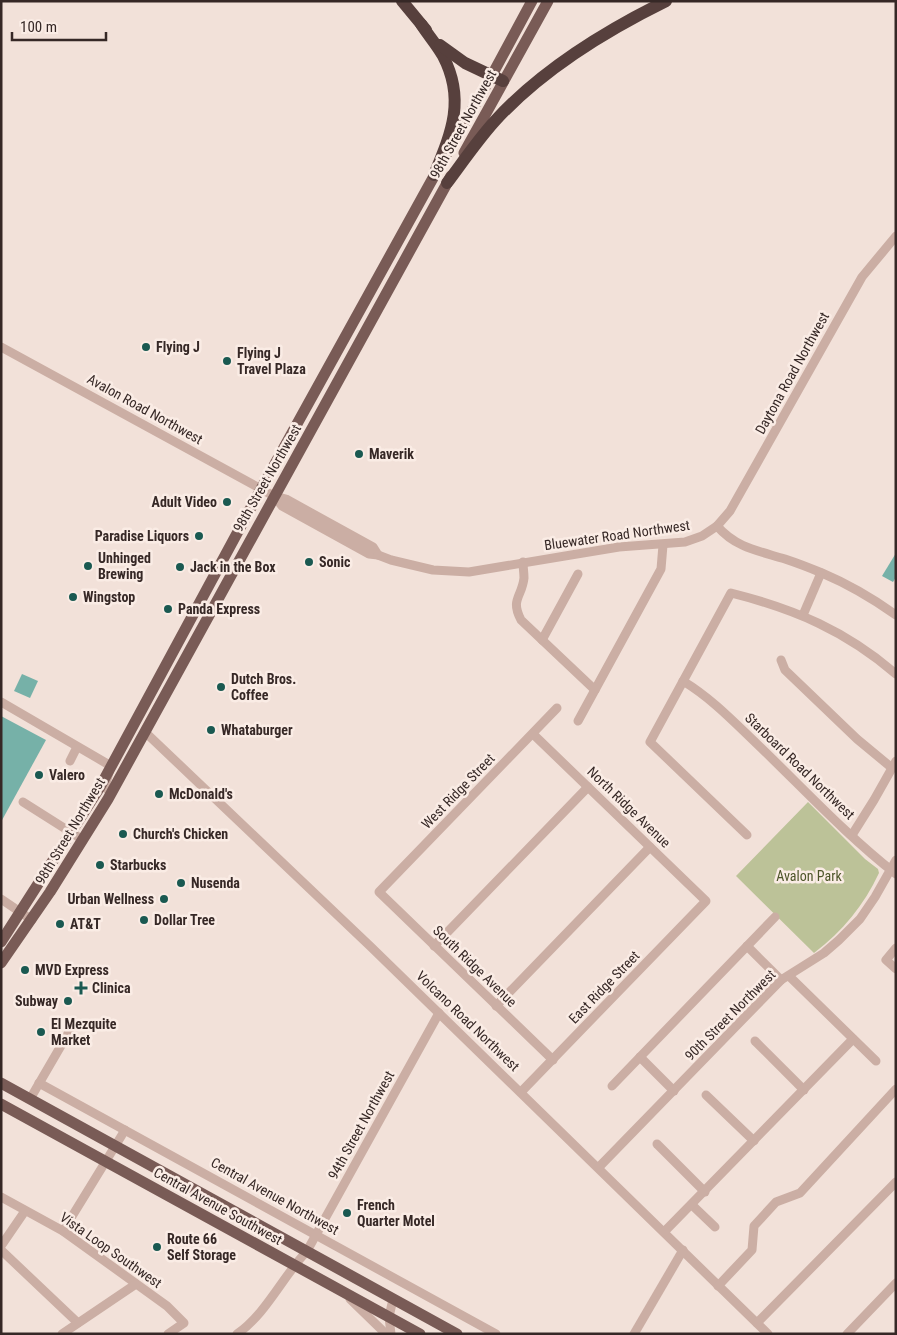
<svg xmlns="http://www.w3.org/2000/svg" width="897" height="1335" viewBox="0 0 897 1335" font-family="'Roboto Condensed',sans-serif">
  <rect width="100%" height="100%" fill="#f2e1d9"/>
  <!-- green -->
  <path fill="#bcc298" d="M808,802L865,859L878,869L879,873C864,905 843,931 814,953L736,876Z"/>
  <!-- water -->
  <g fill="#76b1a8">
    <path d="M896,553V577L893,582L882,576Z"/>
    <path d="M22,674L38,681L30,698L14,691Z"/>
    <path d="M1,716L46,740L1,822Z"/>
  </g>
  <g fill="none" stroke-linecap="round" stroke-linejoin="round">
    <!-- minor -->
    <g stroke="#cbaea4" stroke-width="9">
      <path d="M1,347L274,496L286,499L373,547L378,555L369,554L282,506L274,496"/>
      <path d="M717,526L730,511L862,277L896,236"/>
      <path d="M378,555L391,560L433,570L469,572L619,547L685,542L702,536L717,526C736,548 759,551 785,559C797,563 810,568 822,573C848,584 872,598 896,615"/>
      <path d="M523,562C523,567 524,573 524,578C522,597 510,599 521,620L595,690"/>
      <path d="M803,615L821,573"/>
      <path d="M542,640L578,574"/>
      <path d="M781,660L785,670L857,739L892,768"/>
      <path d="M683,681C711,698 733,721 756,743C802,787 846,835 896,874"/>
      <path d="M1,702L111,766L105,786L111,794"/>
      <path d="M578,721L661,569L663,545"/>
      <path d="M145,732L371,947L768,1334"/>
      <path d="M70,761L77,747"/>
      <path d="M23,802L83,840"/>
      <path d="M747,835L650,742L731,593C795,609 846,631 896,674"/>
      <path d="M852,835L874,800L896,761"/>
      <path d="M1,899L32,920"/>
      <path d="M434,946L588,787"/>
      <path d="M747,946L781,980"/>
      <path d="M896,948L886,960L896,969"/>
      <path d="M789,976L876,1061"/>
      <path d="M496,1006L650,847"/>
      <path d="M755,1041L804,1090"/>
      <path d="M640,1057L674,1091"/>
      <path d="M553,1060L379,892L557,708"/>
      <path d="M39,1083L496,1334"/>
      <path d="M612,1086L775,917"/>
      <path d="M521,1092L706,901L533,734"/>
      <path d="M706,1095L754,1141"/>
      <path d="M30,1099L69,1032L73,1021"/>
      <path d="M657,1144L705,1192"/>
      <path d="M599,1167L781,980L824,953L839,940L860,919L875,897L896,860"/>
      <path d="M1,1197L63,1231L167,1306L184,1323L168,1334"/>
      <path d="M692,1205L715,1227"/>
      <path d="M63,1231L125,1130"/>
      <path d="M664,1232L853,1039"/>
      <path d="M1,1246L25,1211"/>
      <path d="M1,1250L78,1323"/>
      <path d="M718,1286L752,1250L754,1226L776,1202L800,1193L896,1089"/>
      <path d="M350,1299L386,1334"/>
      <path d="M757,1323L896,1182"/>
      <path d="M62,1334L136,1284"/>
      <path d="M237,1334C266,1314 283,1276 307,1251L439,1013"/>
      <path d="M391,1334L389,1317L393,1299"/>
      <path d="M634,1334L683,1250"/>
      <path d="M847,1334L896,1283"/>
    </g>
    <!-- major -->
    <g stroke="#795b56" stroke-width="11">
      <path d="M464,153L548,1"/>
      <path d="M446,155L491,77L532,1"/>
      <path d="M1,942L100,787L261,489L438,169"/>
      <path d="M1,963L50,892L108,799L451,176"/>
      <path d="M1,1083L457,1334"/>
      <path d="M1,1104L420,1334"/>
    </g>
    <!-- highway -->
    <g stroke="#57403d" stroke-width="12">
      <path d="M402,1L426,30"/>
      <path d="M421,24C428,35 437,45 443,56C466,100 451,134 434,175"/>
      <path d="M440,45L465,63L503,81"/>
      <path d="M447,183C462,163 477,141 494,122C541,70 603,32 666,1"/>
    </g>
  </g>
  <!-- markers -->
  <g fill="#1a5951" stroke="#faece5" stroke-width="2">
    <circle cx="146" cy="347" r="5"/>
    <circle cx="227" cy="361" r="5"/>
    <circle cx="359" cy="454" r="5"/>
    <circle cx="227" cy="502" r="5"/>
    <circle cx="199" cy="536" r="5"/>
    <circle cx="309" cy="562" r="5"/>
    <circle cx="88" cy="566" r="5"/>
    <circle cx="180" cy="567" r="5"/>
    <circle cx="73" cy="597" r="5"/>
    <circle cx="168" cy="609" r="5"/>
    <circle cx="221" cy="687" r="5"/>
    <circle cx="211" cy="730" r="5"/>
    <circle cx="39" cy="775" r="5"/>
    <circle cx="159" cy="794" r="5"/>
    <circle cx="123" cy="834" r="5"/>
    <circle cx="100" cy="865" r="5"/>
    <circle cx="181" cy="883" r="5"/>
    <circle cx="164" cy="899" r="5"/>
    <circle cx="144" cy="920" r="5"/>
    <circle cx="60" cy="924" r="5"/>
    <circle cx="25" cy="970" r="5"/>
    <path d="M78.5 980.5h5v5h5v5h-5v5h-5v-5h-5v-5h5z"/>
    <circle cx="68" cy="1001" r="5"/>
    <circle cx="41" cy="1032" r="5"/>
    <circle cx="347" cy="1213" r="5"/>
    <circle cx="157" cy="1247" r="5"/>
  </g>
  <g text-anchor="middle" stroke-width="5" stroke-linejoin="round" paint-order="stroke">
    <!-- street labels -->
    <g font-size="14" fill="#362826" stroke="#faece5">
      <text transform="translate(463 124) rotate(-61)" y="5">98th Street Northwest</text>
      <text transform="translate(792 373) rotate(-61)" y="5">Daytona Road Northwest</text>
      <text transform="translate(145 409) rotate(29)" y="5">Avalon Road Northwest</text>
      <text transform="translate(267 478) rotate(-60)" y="5">98th Street Northwest</text>
      <text transform="translate(617 535) rotate(-8)" y="5">Bluewater Road Northwest</text>
      <text transform="translate(800 766) rotate(44)" y="5">Starboard Road Northwest</text>
      <text transform="translate(458 791) rotate(-46)" y="5">West Ridge Street</text>
      <text transform="translate(629 807) rotate(44)" y="5">North Ridge Avenue</text>
      <text transform="translate(70 831) rotate(-59)" y="5">98th Street Northwest</text>
      <text transform="translate(475 966) rotate(44)" y="5">South Ridge Avenue</text>
      <text transform="translate(604 987) rotate(-46)" y="5">East Ridge Street</text>
      <text transform="translate(730 1015) rotate(-45)" y="5">90th Street Northwest</text>
      <text transform="translate(468 1021) rotate(44)" y="5">Volcano Road Northwest</text>
      <text transform="translate(361 1125) rotate(-61)" y="5">94th Street Northwest</text>
      <text transform="translate(275 1196) rotate(29)" y="5">Central Avenue Northwest</text>
      <text transform="translate(218 1206) rotate(29)" y="5">Central Avenue Southwest</text>
      <text transform="translate(111 1250) rotate(35)" y="5">Vista Loop Southwest</text>
    </g>
    <!-- poi labels -->
    <g font-size="14" font-weight="bold" fill="#362826" stroke="#faece5" text-anchor="start">
      <text x="156" y="352">Flying J</text>
      <text x="237" y="358">Flying J<tspan x="237" dy="16">Travel Plaza</tspan></text>
      <text x="369" y="459">Maverik</text>
      <text x="217" y="507" text-anchor="end">Adult Video</text>
      <text x="189" y="541" text-anchor="end">Paradise Liquors</text>
      <text x="98" y="563">Unhinged<tspan x="98" dy="16">Brewing</tspan></text>
      <text x="319" y="567">Sonic</text>
      <text x="190" y="572">Jack in the Box</text>
      <text x="83" y="602">Wingstop</text>
      <text x="178" y="614">Panda Express</text>
      <text x="231" y="684">Dutch Bros.<tspan x="231" dy="16">Coffee</tspan></text>
      <text x="221" y="735">Whataburger</text>
      <text x="49" y="780">Valero</text>
      <text x="169" y="799">McDonald's</text>
      <text x="133" y="839">Church's Chicken</text>
      <text x="110" y="870">Starbucks</text>
      <text x="191" y="888">Nusenda</text>
      <text x="154" y="904" text-anchor="end">Urban Wellness</text>
      <text x="154" y="925">Dollar Tree</text>
      <text x="70" y="929">AT&amp;T</text>
      <text x="35" y="975">MVD Express</text>
      <text x="92" y="993">Clinica</text>
      <text x="58" y="1006" text-anchor="end">Subway</text>
      <text x="51" y="1029">El Mezquite<tspan x="51" dy="16">Market</tspan></text>
      <text x="357" y="1210">French<tspan x="357" dy="16">Quarter Motel</tspan></text>
      <text x="167" y="1244">Route 66<tspan x="167" dy="16">Self Storage</tspan></text>
    </g>
    <!-- park labels -->
    <g font-size="14" fill="#4d5529" stroke="#faece5">
      <text x="809" y="881">Avalon Park</text>
    </g>
  </g>
  <!-- border -->
  <rect width="897" height="1335" fill="none" stroke="#362826" stroke-width="5"/>
  <!-- scale -->
  <path d="M12 32v8h94v-8" fill="none" stroke="#362826" stroke-width="2.5"/>
  <text x="20" y="32" font-size="15" fill="#362826" stroke="#faece5" stroke-width="4" paint-order="stroke">100 m</text>
</svg>
